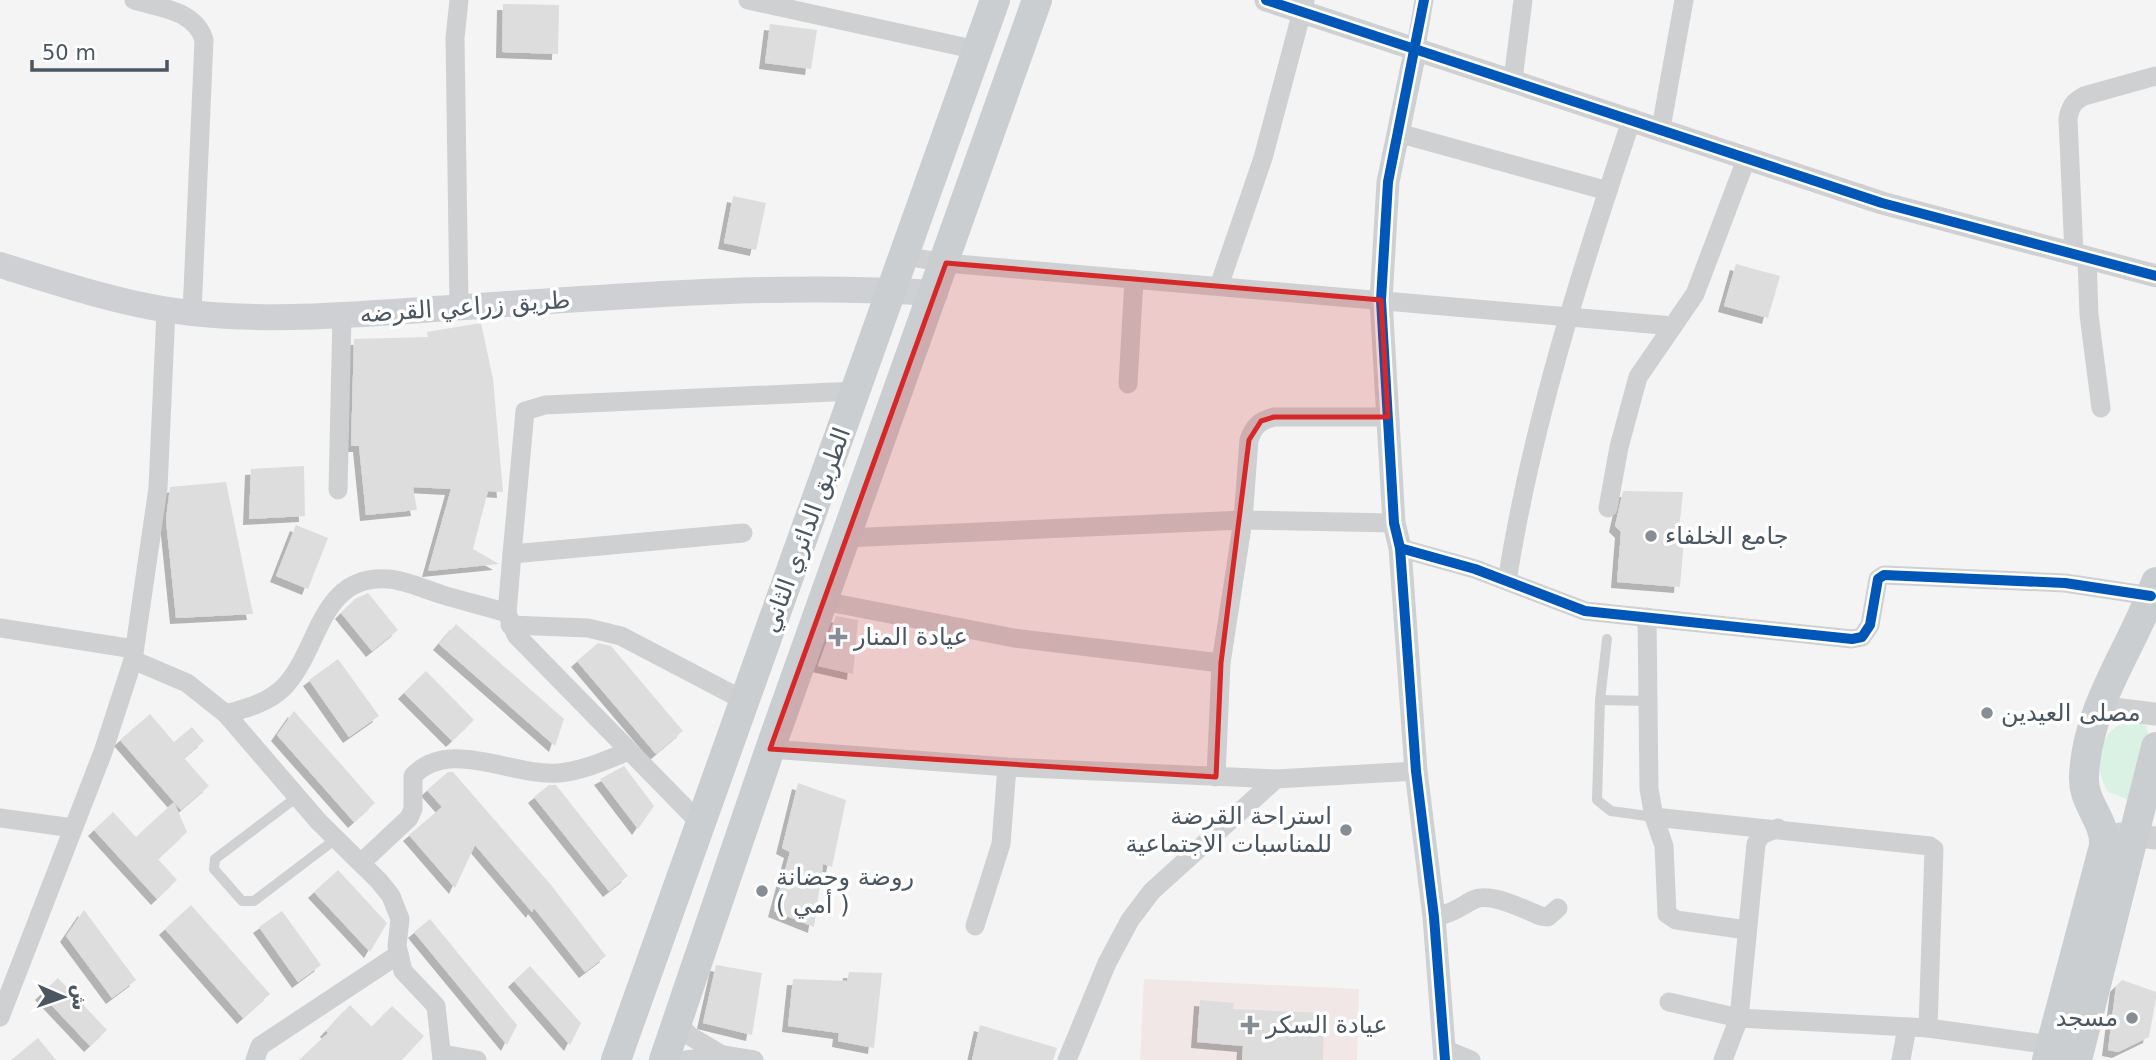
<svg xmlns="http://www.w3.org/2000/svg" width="2156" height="1060" viewBox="0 0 2156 1060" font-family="'DejaVu Sans',Cairo,sans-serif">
  <defs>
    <filter id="shadow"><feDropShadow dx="-6" dy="6" stdDeviation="0" flood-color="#0004"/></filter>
  </defs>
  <rect width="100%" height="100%" fill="#f4f4f4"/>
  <!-- medical -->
  <path fill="#f1e7e6" d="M1144,979L1359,989L1357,1060H1140Z"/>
  <!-- green -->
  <path fill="#d9f2e3" d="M2133,716L2147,727L2150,752L2136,803L2107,791C2089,752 2099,736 2133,716Z"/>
  <!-- building -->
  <g fill="#ddddde" filter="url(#shadow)">
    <path d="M503,4L559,5L558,54L502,52Z"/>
    <path d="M770,24L817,30L811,69L765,63Z"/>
    <path d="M733,196L766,203L756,250L724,243Z"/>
    <path d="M1736,264L1780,276L1768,318L1724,306Z"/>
    <path d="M481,323L493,379L503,492L488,491L473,549L499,564L428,571L451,489L413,487L417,510L366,515L359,446H351L354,339L428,337L427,332Z"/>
    <path d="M304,466L305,516L249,519L251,469Z"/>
    <path d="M226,482L253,614L176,618L166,520L170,487Z"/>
    <path d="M1623,491L1683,492L1679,530L1684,539L1680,587L1617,582L1621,532L1615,526Z"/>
    <path d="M296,525L328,538L308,589L276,576Z"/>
    <path d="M368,593L398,630L372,651L341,613L355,599Z"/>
    <path d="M836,616L858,620L853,674L818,666Z"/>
    <path d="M456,624L564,719L555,746L439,644Z"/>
    <path d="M598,643L611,646L683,731L656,754L577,661Z"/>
    <path d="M338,659L379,716L349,737L309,680Z"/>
    <path d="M426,671L474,720L452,741L404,693Z"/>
    <path d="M294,711L375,803L354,822L277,735Z"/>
    <path d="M150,714L174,742L192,727L204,741L184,758L209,786L181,810L120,740Z"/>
    <path d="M624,766L654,806L638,829L600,779Z"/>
    <path d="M448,772H453L551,885L606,956L585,972L534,908L532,912L475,845L455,888L409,835L442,807L427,790Z"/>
    <path d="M798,783L846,800L832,867L823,864L814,927L774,911L790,852L782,848Z"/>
    <path d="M549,785H556L628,876L609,891L534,797Z"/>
    <path d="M174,802L187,832L158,859L177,880L157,899L94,830L113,812L136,837Z"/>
    <path d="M338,870L387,923L370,952L314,892Z"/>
    <path d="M191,905L270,994L243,1018L165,929Z"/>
    <path d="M84,910L136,980L112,998L66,936Z"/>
    <path d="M282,911L321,965L298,982L259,927Z"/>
    <path d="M430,919L517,1025L507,1045L414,932Z"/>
    <path d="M716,965L762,973L752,1035L703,1023Z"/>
    <path d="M530,966L581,1023L570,1045L514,981Z"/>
    <path d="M849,972L882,973L874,1048L838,1041L839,1033L788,1026L793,979L847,981Z"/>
    <path d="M58,978L107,1030L90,1046L41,994Z"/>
    <path d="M2122,980L2156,992V998L2149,1037L2118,1052L2108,1050L2116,986Z"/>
    <path d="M1200,1000L1234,1003L1233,1009L1324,1013L1323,1060H1242L1243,1046L1197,1042Z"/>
    <path d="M350,1005L372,1027L392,1006L424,1036L402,1060H299L328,1033L326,1031Z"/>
    <path d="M980,1025L1057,1048L1053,1060H972Z"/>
    <path d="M38,1038L56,1060H11Z"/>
  </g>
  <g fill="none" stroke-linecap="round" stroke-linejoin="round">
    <!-- service -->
    <g stroke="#ced0d2" stroke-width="10">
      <path d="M1607,639L1600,700L1597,800L1611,811L1654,817"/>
      <path d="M1600,700L1648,701"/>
      <path d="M297,797L215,859L214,869L242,901H254L337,838"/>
    </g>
    <!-- minor -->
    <g stroke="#ced0d2" stroke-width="19">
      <path d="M134,0C160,8 195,10 204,40L192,313"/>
      <path d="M748,0L977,50"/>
      <path d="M1416,47L1424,0"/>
      <path d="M1513,80L1523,0"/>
      <path d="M1661,128L1684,0"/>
      <path d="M1398,133L1608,191"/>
      <path d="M2074,254L2068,119C2070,107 2073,102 2084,96L2156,76"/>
      <path d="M904,256L946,263L1673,326"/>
      <path d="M2087,258L2089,315L2101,408"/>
      <path d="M1219,286L1263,158L1305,0"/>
      <path d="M459,307L455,38L459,0"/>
      <path d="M1128,384L1134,279"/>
      <path d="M338,490L342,315"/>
      <path d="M1608,508L1619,447L1638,377L1695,294L1747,157"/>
      <path d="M743,533L512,554L525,411L545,405L855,391"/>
      <path d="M845,538L1243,520L1394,523"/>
      <path d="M1400,548L1475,569L1585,611L1852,639L1862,637L1870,625L1878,579L1884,575L2065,583L2151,596"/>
      <path d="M512,554L507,613L516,635L700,823"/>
      <path d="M1507,581C1532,423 1581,270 1632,118"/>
      <path d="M823,601L1014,638L1221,663"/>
      <path d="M1647,617L1649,789L1654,817L1664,846L1667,914L1676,920L1747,930"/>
      <path d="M510,625L588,628L621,636L745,701"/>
      <path d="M0,628L134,649"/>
      <path d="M133,660L187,683L226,714L319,822L379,881L391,896L400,919L397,946L403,971L436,1006L442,1060"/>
      <path d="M226,714C247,708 268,703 284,687C320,650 319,574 388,579C405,580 424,589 440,594C462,601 485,606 507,613"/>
      <path d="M770,749L1007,767L1276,779"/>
      <path d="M1216,777L1221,663L1243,520L1249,440C1254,426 1259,421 1274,417H1388"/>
      <path d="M1654,817L1930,846L1934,849L1928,1028"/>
      <path d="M0,818L73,828"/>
      <path d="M362,862L409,818L413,809V776C449,737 513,777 558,773C583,771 606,760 629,751"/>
      <path d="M1434,917C1451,914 1458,908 1473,900C1490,891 1525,910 1541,916L1548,917L1558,908"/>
      <path d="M975,926L1001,844L1007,767"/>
      <path d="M1669,1002L1739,1018L1928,1028L2051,1045"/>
      <path d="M0,1017L103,752L133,660L158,488L166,310"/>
      <path d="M676,1022L690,1036L722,1055"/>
      <path d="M1444,1049L1471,1060"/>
      <path d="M442,1054L477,1060"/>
      <path d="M255,1060L260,1046L399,954"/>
      <path d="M686,1060L723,1055L754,1060"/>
      <path d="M1067,1060L1107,963L1130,920L1152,891L1276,779L1416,771"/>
      <path d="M1723,1060L1739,1018L1756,844L1761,835L1778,828"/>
      <path d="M1901,1060L1907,1027"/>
    </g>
    <!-- tertiary -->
    <g stroke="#ced0d2" stroke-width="23">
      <path d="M1266,0L1882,203L2156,276"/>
      <path d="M1416,47L1388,182L1381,300L1394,523L1400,548L1416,771L1434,917L1445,1060"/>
      <path d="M2097,707L2156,714"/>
      <path d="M2119,834L2156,838"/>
    </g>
    <!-- secondary -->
    <path stroke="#ced0d4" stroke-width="26" d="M0,265C52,281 115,302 169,310C266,325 368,313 465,307C621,296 778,283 935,293"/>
    <!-- primary -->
    <g stroke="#caced1" stroke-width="30">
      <path d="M616,1060L995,0"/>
      <path d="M664,1060L770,749L1037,0"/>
      <path d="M2047,1060L2104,846C2106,820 2082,803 2084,776C2087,704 2133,648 2156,582"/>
      <path d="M2077,1060L2156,747"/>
    </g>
    <defs>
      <g id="cycleway">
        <path d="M1266,0L1882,203L2156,276"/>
        <path d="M1424,0L1388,182L1381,300L1394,523L1400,548L1416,771L1434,917L1445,1060"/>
        <path d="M1400,548L1475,569L1585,611L1852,639L1862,637L1870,625L1878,579L1884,575L2065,583L2151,596"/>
      </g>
    </defs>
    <!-- cycleway casing -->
    <use href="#cycleway" stroke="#fff" stroke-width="15"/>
    <!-- cycleway -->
    <use href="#cycleway" stroke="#0057b8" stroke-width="10"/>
  </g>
  <!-- marked area -->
  <path fill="#d62828" fill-opacity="0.2" stroke="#d62828" stroke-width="5" stroke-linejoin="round" d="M946,263L1381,300L1388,417H1274L1261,421L1249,440L1221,663L1216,777L770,749Z"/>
  <!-- markers -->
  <g fill="#868d94" stroke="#fff" stroke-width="2.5">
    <circle cx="1651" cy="536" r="7"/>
    <path d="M834.5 626.5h7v7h7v7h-7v7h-7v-7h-7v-7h7z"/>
    <circle cx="1987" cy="713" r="7"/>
    <circle cx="1346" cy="830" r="7"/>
    <circle cx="762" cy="891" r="7"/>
    <circle cx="2132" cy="1018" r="7"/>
    <path d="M1246.5 1014.5h7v7h7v7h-7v7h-7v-7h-7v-7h7z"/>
  </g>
  <g text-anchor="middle" stroke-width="7" stroke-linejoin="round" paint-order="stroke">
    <!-- street labels -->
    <g font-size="24" fill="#4a5661" stroke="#fff">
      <text transform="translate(465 307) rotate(-4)" y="8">طريق زراعي القرضه</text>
      <text transform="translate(806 530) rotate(-70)" y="8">الطريق الدائري الثاني</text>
    </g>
    <!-- poi labels -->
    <g font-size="24" fill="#4a5661" stroke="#fff" text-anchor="start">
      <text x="1665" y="544">جامع الخلفاء</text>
      <text x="854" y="645">عيادة المنار</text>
      <text x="2001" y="721">مصلى العيدين</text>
      <text x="1332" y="824" text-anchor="end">استراحة القرضة<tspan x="1332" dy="28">للمناسبات الاجتماعية</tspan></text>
      <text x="776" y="885">روضة وحضانة<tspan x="776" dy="28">( أمي )</tspan></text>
      <text x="2118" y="1026" text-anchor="end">مسجد</text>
      <text x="1266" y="1033">عيادة السكر</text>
    </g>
  </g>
  <!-- north arrow -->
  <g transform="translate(63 997) rotate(92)" stroke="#ffffff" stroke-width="5" paint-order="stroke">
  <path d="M0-5L12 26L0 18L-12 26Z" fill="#4a5661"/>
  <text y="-10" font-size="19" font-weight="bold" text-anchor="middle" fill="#4a5661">ش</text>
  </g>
  <!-- scale -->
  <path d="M32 60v10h135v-10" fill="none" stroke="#4a5661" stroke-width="3.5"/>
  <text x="42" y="60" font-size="21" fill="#4a5661" stroke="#ffffff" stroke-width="5" paint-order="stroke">50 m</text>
</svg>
